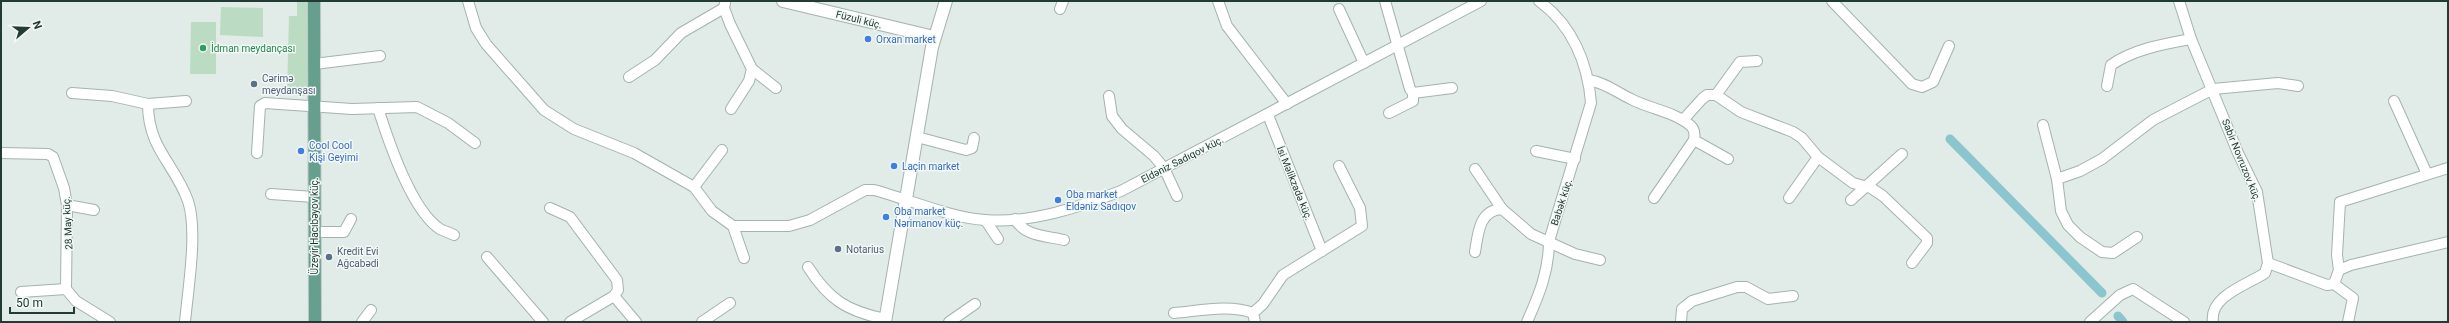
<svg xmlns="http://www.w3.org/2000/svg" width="2449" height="323" viewBox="0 0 2449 323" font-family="Roboto,sans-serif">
  <rect width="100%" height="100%" fill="#e1ebe7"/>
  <!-- green -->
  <g fill="#bbdcc3">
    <path d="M297,1H309V96L287,95L289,16H297Z"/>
    <path d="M221,7L263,8V37L220,35Z"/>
    <path d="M191,22H216V74H190Z"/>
  </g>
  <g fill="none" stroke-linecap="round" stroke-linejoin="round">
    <!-- canal -->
    <g stroke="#8bc6cf" stroke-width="9">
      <path d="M1950,139L2102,293"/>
      <path d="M2118,316L2123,322"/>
    </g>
    <defs>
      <g id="minor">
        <path d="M468,1L476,28L486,44L544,110L574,129L634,153L694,187L712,211L733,226H789L810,220L865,190H874C908,199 951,218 985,220C1029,224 1080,207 1121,191L1481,1"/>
        <path d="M1218,1L1227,26L1287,104"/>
        <path d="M1385,1L1410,89L1413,93L1452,88"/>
        <path d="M1832,1L1912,84L1922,87L1933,82L1949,46"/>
        <path d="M2179,1L2191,39L2238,153L2257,192L2268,263L2265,273C2247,285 2209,296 2213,322"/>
        <path d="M725,3L724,8L730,24L752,69L776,88"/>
        <path d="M1060,9L1063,1"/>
        <path d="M1339,9L1364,63"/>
        <path d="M314,64L380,56"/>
        <path d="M629,77L655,60L681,33L724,8"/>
        <path d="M1589,80C1606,83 1616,92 1631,99C1650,109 1675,112 1691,126C1695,130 1695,135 1694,140L1654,198"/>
        <path d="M2107,86L2111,65C2134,49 2164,44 2191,39"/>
        <path d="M72,93L112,96L148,104L186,101"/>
        <path d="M1716,95L1740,62L1757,61"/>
        <path d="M1109,96L1112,116L1122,129L1154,156L1164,168L1177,196"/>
        <path d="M2394,101L2427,174"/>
        <path d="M148,104C148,149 175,164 188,201C198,231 188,289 185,322"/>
        <path d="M378,108C388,140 411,210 440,229C444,231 450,233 454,235"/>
        <path d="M731,109L749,81L752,69"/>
        <path d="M1389,113L1413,101V93"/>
        <path d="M1268,115L1322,251"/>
        <path d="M1683,120L1702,99L1707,95H1716L1741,112L1793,132L1802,138L1818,157L1853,183L1871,188L1883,196L1927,238V243L1912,263"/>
        <path d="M2043,125L2057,179L2061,211L2068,225L2080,237L2102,252L2113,253L2137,237"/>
        <path d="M917,137L966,150L972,148L974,138"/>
        <path d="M1694,140L1728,159"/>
        <path d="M1536,151L1575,159"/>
        <path d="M1,153L48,154L53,157L64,188L67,205L66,289L76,301L110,322"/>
        <path d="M257,153L260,106L265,103L352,109L417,107L448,123L475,143"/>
        <path d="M1475,169L1502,209"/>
        <path d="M2057,179L2080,171L2102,159L2153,120L2213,89L2278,83L2298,86"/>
        <path d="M694,187L722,150"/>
        <path d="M271,194L314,197"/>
        <path d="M1789,198L1818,157"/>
        <path d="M1851,200L1902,154"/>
        <path d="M67,205L94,210"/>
        <path d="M550,208L570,217L617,280L618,290L614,296L570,322"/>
        <path d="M1015,219C1024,236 1046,236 1064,240"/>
        <path d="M986,221L998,239"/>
        <path d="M733,226L744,258"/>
        <path d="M314,232H344L351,219"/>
        <path d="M1475,252C1478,234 1479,210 1502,209L1531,234L1575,254L1600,260"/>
        <path d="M487,257L543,322"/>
        <path d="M2268,263L2327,285L2334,284L2339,270L2351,265L2448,242"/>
        <path d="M808,267C829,300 847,311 885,319"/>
        <path d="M2339,270L2337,255L2340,202L2448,168"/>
        <path d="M2334,284L2353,298L2348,322"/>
        <path d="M21,292L66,289"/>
        <path d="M614,296L636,322"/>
        <path d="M1174,313C1199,311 1229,304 1253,313"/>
        <path d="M362,322L371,310"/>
        <path d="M702,322L730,303"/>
        <path d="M949,322L975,304"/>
        <path d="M1255,322L1253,313L1263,304L1283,275L1362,226L1360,208L1339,166"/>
        <path d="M1527,322C1539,295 1549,271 1549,241L1591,103C1588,63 1572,25 1539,1"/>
        <path d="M1681,322L1682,309L1692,301L1737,287H1746L1768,299L1793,296"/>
        <path d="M2090,322L2120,295L2133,289L2184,322"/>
      </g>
      <g id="tertiary">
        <path d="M783,1L934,37"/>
        <path d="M885,322L932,47L946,1"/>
      </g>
      <path id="primary" d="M314,1L315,322"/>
    </defs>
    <!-- minor casing -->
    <use href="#minor" stroke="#a4b3ae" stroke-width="12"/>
    <!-- tertiary casing -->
    <use href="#tertiary" stroke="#a4b3ae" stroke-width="14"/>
    <!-- primary casing -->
    <use href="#primary" stroke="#c1c8c6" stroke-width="14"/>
    <!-- minor -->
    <use href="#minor" stroke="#fff" stroke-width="10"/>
    <!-- tertiary -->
    <use href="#tertiary" stroke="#fff" stroke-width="12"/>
    <!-- primary -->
    <use href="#primary" stroke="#679f8f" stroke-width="12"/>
  </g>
  <!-- markers -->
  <g fill="#3f7fe0" stroke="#f2f8f5" stroke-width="1.5">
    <circle cx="868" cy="39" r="4"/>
    <circle cx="301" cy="151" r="4"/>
    <circle cx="894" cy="166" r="4"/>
    <circle cx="1058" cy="200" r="4"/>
    <circle cx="886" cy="217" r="4"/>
  </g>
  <circle fill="#2e9e5b" stroke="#f2f8f5" stroke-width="1.5" cx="203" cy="48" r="4"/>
  <g fill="#5c6f8a" stroke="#f2f8f5" stroke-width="1.5">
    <circle cx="254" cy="84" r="4"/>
    <circle cx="838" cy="249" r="4"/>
    <circle cx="329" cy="257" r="4"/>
  </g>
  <g text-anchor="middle" stroke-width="3" stroke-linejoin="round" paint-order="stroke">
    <!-- street labels -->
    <g font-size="10" fill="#223b34" stroke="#f2f8f5">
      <text transform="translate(859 19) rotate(14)" y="4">Füzuli küç.</text>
      <text transform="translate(1182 159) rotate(-27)" y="4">Eldəniz Sadıqov küç.</text>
      <text transform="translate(2242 160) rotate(68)" y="4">Sabir Novruzov küç.</text>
      <text transform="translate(1295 183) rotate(68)" y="4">İsi Məlikzadə küç.</text>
      <text transform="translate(1561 202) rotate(-72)" y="4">Babək küç.</text>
      <text transform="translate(67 223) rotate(-93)" y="4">28 May küç.</text>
      <text transform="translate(314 226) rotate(-90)" y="4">Üzeyir Hacıbəyov küç.</text>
    </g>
    <!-- shop labels -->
    <g font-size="10" fill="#366cbe" stroke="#f2f8f5" text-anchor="start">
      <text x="876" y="43">Orxan market</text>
      <text x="309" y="149">Cool Cool<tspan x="309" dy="12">Kişi Geyimi</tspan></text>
      <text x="902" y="170">Laçin market</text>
      <text x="1066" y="198">Oba market<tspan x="1066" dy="12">Eldəniz Sadıqov</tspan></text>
      <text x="894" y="215">Oba market<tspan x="894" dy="12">Nərimanov küç.</tspan></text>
    </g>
    <!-- leisure labels -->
    <g font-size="10" fill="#27864d" stroke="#f2f8f5" text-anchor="start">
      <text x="211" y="52">İdman meydançası</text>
    </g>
    <!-- service labels -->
    <g font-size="10" fill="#4e5e75" stroke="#f2f8f5" text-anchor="start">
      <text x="262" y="82">Cərimə<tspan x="262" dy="12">meydanşası</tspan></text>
      <text x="846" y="253">Notarius</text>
      <text x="337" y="255">Kredit Evi<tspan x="337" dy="12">Ağcabədi</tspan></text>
    </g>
  </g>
  <!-- border -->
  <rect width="2449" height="323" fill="none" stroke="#223b34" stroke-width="4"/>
  <!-- north arrow -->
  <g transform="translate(28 28) rotate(71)" stroke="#f2f8f5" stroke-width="3" paint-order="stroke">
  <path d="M0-3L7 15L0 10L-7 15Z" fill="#223b34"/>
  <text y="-6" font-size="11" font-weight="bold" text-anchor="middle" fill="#223b34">N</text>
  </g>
  <!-- scale -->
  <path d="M10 307v6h64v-6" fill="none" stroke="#223b34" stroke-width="2"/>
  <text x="16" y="307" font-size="12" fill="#223b34" stroke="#f2f8f5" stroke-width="3" paint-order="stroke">50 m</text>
</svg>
